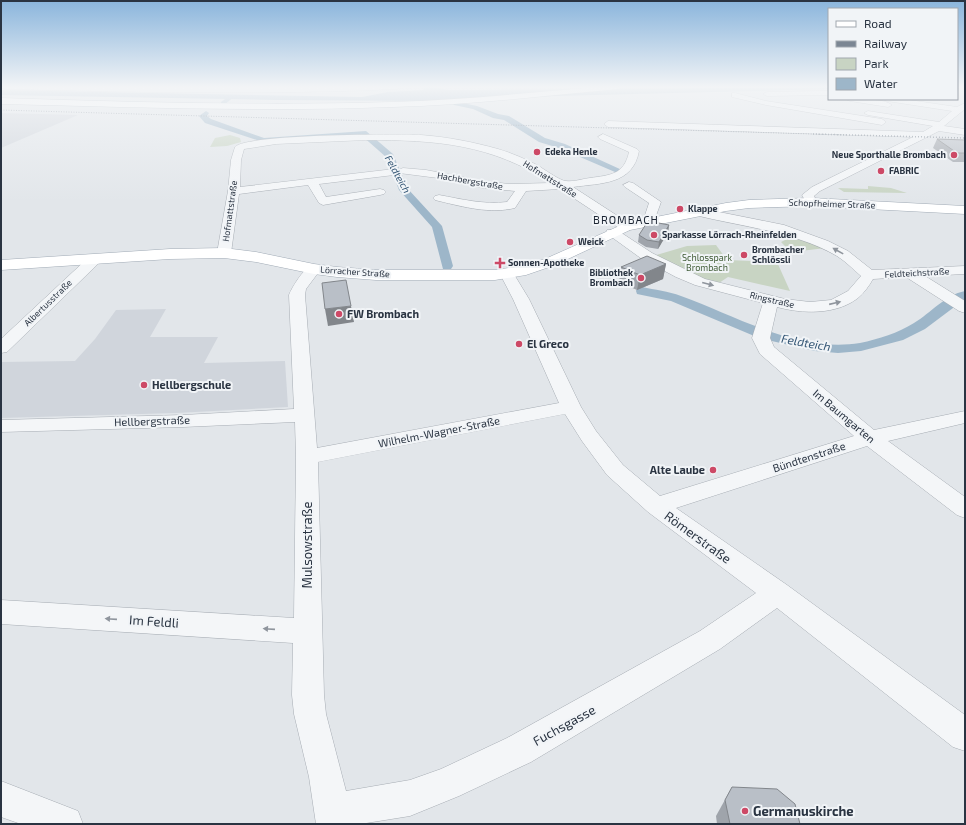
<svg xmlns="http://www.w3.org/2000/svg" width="966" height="825" viewBox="0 0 966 825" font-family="'Exo 2',sans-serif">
  <rect width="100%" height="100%" fill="#e2e6ea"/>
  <!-- built -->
  <g fill="#d0d5dc">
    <path d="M1,113L78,115L1,148Z"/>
    <path d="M166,309L150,337H218L204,363L285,361L288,407L177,413L1,418V362L75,361L95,339L116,310Z"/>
  </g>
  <!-- green -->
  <g fill="#c8d4c3">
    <path d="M230,135L240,138L241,142L227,146L210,147L215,138Z"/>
    <path d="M868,186L891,188L907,193L844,192L838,188L868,189Z"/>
    <path d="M793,236L826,248L792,252L784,250L787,248L781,242Z"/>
    <path d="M716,245L727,260L777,262L790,291L728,277L716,285L653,256L687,246Z"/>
  </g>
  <!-- water -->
  <path fill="#9db6c9" d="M424,87H434L447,90H473L829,87V89L555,96L438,101L277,100L1,95V90L362,97L388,92L424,90Z"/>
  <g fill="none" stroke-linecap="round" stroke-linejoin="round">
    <!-- canal -->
    <g fill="#9db6c9" fill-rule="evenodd">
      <path d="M443,94L458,98V102L477,106L498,114L509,116L545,138L565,144L622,170L621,172H615L559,148L539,142L504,120L493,118L473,109L454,105L450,101L451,99L443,96Z"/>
      <path d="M229,96L234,97L225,104H221V102Z"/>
      <path d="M206,111L209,113L207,116L211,119L264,138L366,131L393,154L408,189L442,226L453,266L451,269H443L432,227L399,190L386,157L361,135L263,142L205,123L199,116Z"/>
      <path d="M642,287C655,290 668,291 681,296C737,316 797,353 860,343C879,339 898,333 914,323C931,313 945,295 965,291V299L925,329L903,340L861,351L838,353L815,351L759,338L671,301L637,294L636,291L637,288Z"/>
    </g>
    <defs>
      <g id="minor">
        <path d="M1,87H401L397,89C266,95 136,92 5,89Z"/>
        <path d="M829,91V95L767,96L763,94L767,92Z"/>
        <path d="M732,93H735L766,101L882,119L886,122L882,125L766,105L732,97Z"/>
        <path d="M846,99C858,99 883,98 892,105L888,107L850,101Z"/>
        <path d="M883,99H902L957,107L965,103V109L944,126L965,129V135L939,131L820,191L814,196L817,202L815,204H807L802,195L812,187L913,137L608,127L604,124L608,121L923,132L933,126L868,115L864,113L868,111L939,122L952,111L887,101Z"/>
        <path d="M603,134L637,149L639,151C633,185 601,183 573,187L630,224L632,227L630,230H622L560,189L526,191L515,208C490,214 464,207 439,201L435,200L433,198L435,196L439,195C461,199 484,205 507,202L515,191L483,188L438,178L399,173L394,175L319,184L326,197L380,189L384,190L386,192L384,194L380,195L323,205L319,203L308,185L239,194L231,253L229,256L224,257L219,256L217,253L228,191L231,160L235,147C246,134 397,134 421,135C448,137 473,142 498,149C512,153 525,159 537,165C544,169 560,181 566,181C574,182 582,179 590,178C610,175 624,175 629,152L600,139L598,137ZM366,140C437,140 491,144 551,183L509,184L483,181L426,170L403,168L398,170L394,169L240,187L241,160L244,149L276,144Z"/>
        <path d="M629,182L633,183L661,202L653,224H645L643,221L649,203L625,187L623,185Z"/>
        <path d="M699,208L784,225L828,241L848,251L872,270L965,266V274L925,276L965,301V313L959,311L906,277L873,279C869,286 864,293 858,298C836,315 803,314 777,307L770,338L774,347L874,430L965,411V423L888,441L965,497V518L957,515L867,446L676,508L787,585L965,715V751L953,747L777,608L720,649L531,762L459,796L410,816L360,824H316L309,777L294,714L292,695L293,643L1,624V600L294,618L296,457L295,422L183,427L1,432V420L183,415L294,409L289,295C292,287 303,270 310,266C313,264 316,265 319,266L321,269L306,289L305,295L317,448L559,403L513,299L500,274L502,271L507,270L512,271L529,299L581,407L596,431L623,465L660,496L854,436L760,354L752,338L763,303L695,285L676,277L642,259L606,233L607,230H617L652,253L705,279L785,299L810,302L831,300L848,291L861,276C853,269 845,261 837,256C793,231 743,227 695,215L693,212L695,209ZM565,414L582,441L607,475L648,512L756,593L700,631L507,738L441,769L410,780L346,791L326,714L324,695L318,462Z"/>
        <path d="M95,255L100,256L102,259L100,262L7,352L1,353V339L90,256Z"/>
        <path d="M1,781L78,811L83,824H21L1,817Z"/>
      </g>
      <g id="major">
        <path d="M596,87H622L618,89C543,96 468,105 392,107C262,112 131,107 1,104V98C131,102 261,106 391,102C460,100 528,93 596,87Z"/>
        <path d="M811,198L965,206V214L811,206L749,208L726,211L630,230L555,265L526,275L495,280H376L337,277L314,274L256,262L224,258L170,259L1,270V260L170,249L224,248L256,252L314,264L337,267L376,270H495L523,266L545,259L626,223L726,203L749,200Z"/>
      </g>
    </defs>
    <!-- minor casing -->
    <use href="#minor" stroke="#a7adb4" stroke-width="1"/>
    <!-- major casing -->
    <use href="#major" stroke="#a1abb6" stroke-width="1"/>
    <!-- minor -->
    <use href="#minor" fill="#f4f6f8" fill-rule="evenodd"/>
    <!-- major -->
    <use href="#major" fill="#fff" fill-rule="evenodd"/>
    <!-- rail-far1 -->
    <path stroke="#7b8693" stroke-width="1" stroke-dasharray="1 1.5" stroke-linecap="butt" d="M1,110L847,135"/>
    <!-- rail -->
    <path stroke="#7b8693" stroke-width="1.5" stroke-dasharray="1 2" stroke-linecap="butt" d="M813,134L965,138"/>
  </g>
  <!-- wall -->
  <g fill="#9fa4ab">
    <path d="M937,139L965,140V162H953L933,148Z"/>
    <path d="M669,225L668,232L658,249L646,247L638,242L639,235Z"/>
    <path d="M666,264L663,279L637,290L619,282L621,267Z"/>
    <path d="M732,787L800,824H717L716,816Z"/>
  </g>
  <!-- shaded-wall -->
  <g fill="#82868b">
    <path d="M669,225L668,232L658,249L659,242Z"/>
    <path d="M666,264L663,279L637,290L640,275Z"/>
    <path d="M351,306L354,322L328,326L325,309Z"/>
  </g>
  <!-- building -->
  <g fill="#b9bfc7" stroke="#82868b">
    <path d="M937,139L965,140V153H957Z"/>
    <path d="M648,221L669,225L659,242L647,240L639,235Z"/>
    <path d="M647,256L666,264L640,275L621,267Z"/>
    <path d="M346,280L351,306L325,309L322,283Z"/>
    <path d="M732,787L777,789L795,804L800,824H730L725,800Z"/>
  </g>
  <!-- one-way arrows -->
  <defs><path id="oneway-solid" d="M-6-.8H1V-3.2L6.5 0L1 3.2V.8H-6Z"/></defs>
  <g fill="#8f959d">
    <use href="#oneway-solid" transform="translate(838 251) rotate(-151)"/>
    <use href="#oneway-solid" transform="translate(708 284) rotate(15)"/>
    <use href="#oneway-solid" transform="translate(835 303) rotate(-13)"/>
    <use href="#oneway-solid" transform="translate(111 619) rotate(-176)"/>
    <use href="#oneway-solid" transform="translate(269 629) rotate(-176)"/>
  </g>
  <!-- sky -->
  <linearGradient id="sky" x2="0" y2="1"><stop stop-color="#8ab5dc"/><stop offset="0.43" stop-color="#f2f4f6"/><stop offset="1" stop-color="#f2f4f6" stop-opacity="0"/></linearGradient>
  <rect width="966" height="202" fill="url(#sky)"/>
  <!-- markers -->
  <g fill="#cd4966" stroke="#f1f4f7" stroke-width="1.5">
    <circle cx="537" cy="152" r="4"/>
    <circle cx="954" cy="155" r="4"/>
    <circle cx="881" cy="171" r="4"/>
    <circle cx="680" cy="209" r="4"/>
    <circle cx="654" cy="235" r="4"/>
    <circle cx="570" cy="242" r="4"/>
    <circle cx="744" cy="255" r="4"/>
    <path d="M498 257h4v4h4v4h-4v4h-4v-4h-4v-4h4z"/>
    <circle cx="641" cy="278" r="4"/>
    <circle cx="339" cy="314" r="4"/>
    <circle cx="519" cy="344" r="4"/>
    <circle cx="144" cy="385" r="4"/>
    <circle cx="713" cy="470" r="4"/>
    <circle cx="745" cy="811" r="4"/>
  </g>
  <g text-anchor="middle" stroke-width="4" stroke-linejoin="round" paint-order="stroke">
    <!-- far-poi labels -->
    <g font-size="9" font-weight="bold" fill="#2a3442" stroke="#f1f4f7" text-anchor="start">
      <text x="545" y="155">Edeka Henle</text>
      <text x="946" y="158" text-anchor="end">Neue Sporthalle Brombach</text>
      <text x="889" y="174">FABRIC</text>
      <text x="688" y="212">Klappe</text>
      <text x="662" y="238">Sparkasse Lörrach-Rheinfelden</text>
      <text x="578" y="245">Weick</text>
      <text x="752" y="253">Brombacher<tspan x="752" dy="10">Schlössli</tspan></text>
      <text x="508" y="266">Sonnen-Apotheke</text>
      <text x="633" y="276" text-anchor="end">Bibliothek<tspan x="633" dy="10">Brombach</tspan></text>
    </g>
    <!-- far-street labels -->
    <g font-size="9" fill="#2a3442" stroke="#f1f4f7">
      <text transform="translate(550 179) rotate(32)" y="3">Hofmattstraße</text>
      <text transform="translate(470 181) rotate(10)" y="3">Hachbergstraße</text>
      <text transform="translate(832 204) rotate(2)" y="3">Schopfheimer Straße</text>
      <text transform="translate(230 211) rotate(-82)" y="3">Hofmattstraße</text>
      <text transform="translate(355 272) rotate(4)" y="3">Lörracher Straße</text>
      <text transform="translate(917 273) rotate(-3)" y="3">Feldteichstraße</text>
      <text transform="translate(772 300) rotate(13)" y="3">Ringstraße</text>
      <text transform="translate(48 303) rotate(-44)" y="3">Albertusstraße</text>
    </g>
    <!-- far-park labels -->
    <g font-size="9" fill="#415d37" stroke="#f1f4f7">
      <text x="707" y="261">Schlosspark<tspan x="707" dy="10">Brombach</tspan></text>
    </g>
    <!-- far-water labels -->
    <g font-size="10" font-style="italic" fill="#345675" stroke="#f1f4f7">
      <text transform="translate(398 174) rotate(61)" y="4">Feldteich</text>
    </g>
    <!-- far-quarter labels -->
    <g font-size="11" letter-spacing="1" fill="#1c2533" stroke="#f1f4f7">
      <text x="626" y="224">BROMBACH</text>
    </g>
    <!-- poi labels -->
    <g font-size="11" font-weight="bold" fill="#2a3442" stroke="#f1f4f7" text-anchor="start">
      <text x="347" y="318">FW Brombach</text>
      <text x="527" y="348">El Greco</text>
      <text x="152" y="389">Hellbergschule</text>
      <text x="705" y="474" text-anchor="end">Alte Laube</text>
    </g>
    <!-- street labels -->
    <g font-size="11" fill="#2a3442" stroke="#f1f4f7">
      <text transform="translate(844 416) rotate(40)" y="4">Im Baumgarten</text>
      <text transform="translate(152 421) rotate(-2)" y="4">Hellbergstraße</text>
      <text transform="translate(439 432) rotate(-11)" y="4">Wilhelm-Wagner-Straße</text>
      <text transform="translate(809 457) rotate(-18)" y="4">Bündtenstraße</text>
    </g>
    <!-- water labels -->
    <g font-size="12" font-style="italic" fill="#345675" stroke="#f1f4f7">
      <text transform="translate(806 343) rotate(10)" y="4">Feldteich</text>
    </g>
    <!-- near-street labels -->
    <g font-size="13" fill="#2a3442" stroke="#f1f4f7">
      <text transform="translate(698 537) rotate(36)" y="5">Römerstraße</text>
      <text transform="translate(307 545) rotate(-90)" y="5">Mulsowstraße</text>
      <text transform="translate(154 621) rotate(4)" y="5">Im Feldli</text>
      <text transform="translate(564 725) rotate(-29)" y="5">Fuchsgasse</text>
    </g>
    <!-- near-poi labels -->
    <g font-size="13" font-weight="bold" fill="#2a3442" stroke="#f1f4f7" text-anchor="start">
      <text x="753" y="816">Germanuskirche</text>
    </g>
  </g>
  <!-- border -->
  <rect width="966" height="825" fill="none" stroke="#2a3442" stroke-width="4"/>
  <!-- legend -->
  <rect x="828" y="8" width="130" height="92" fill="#f1f4f7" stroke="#a1a7af"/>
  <rect x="836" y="21" width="20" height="6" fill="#ffffff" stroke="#a1a7af"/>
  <text x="864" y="28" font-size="12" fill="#2a3442">Road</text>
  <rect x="836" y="41" width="20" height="6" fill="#7b8693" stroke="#a1a7af"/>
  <text x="864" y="48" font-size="12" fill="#2a3442">Railway</text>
  <rect x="836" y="58" width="20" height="12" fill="#c8d4c3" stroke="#a1a7af"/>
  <text x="864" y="68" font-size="12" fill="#2a3442">Park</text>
  <rect x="836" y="78" width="20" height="12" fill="#9db6c9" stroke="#a1a7af"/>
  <text x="864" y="88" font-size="12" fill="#2a3442">Water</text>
</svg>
